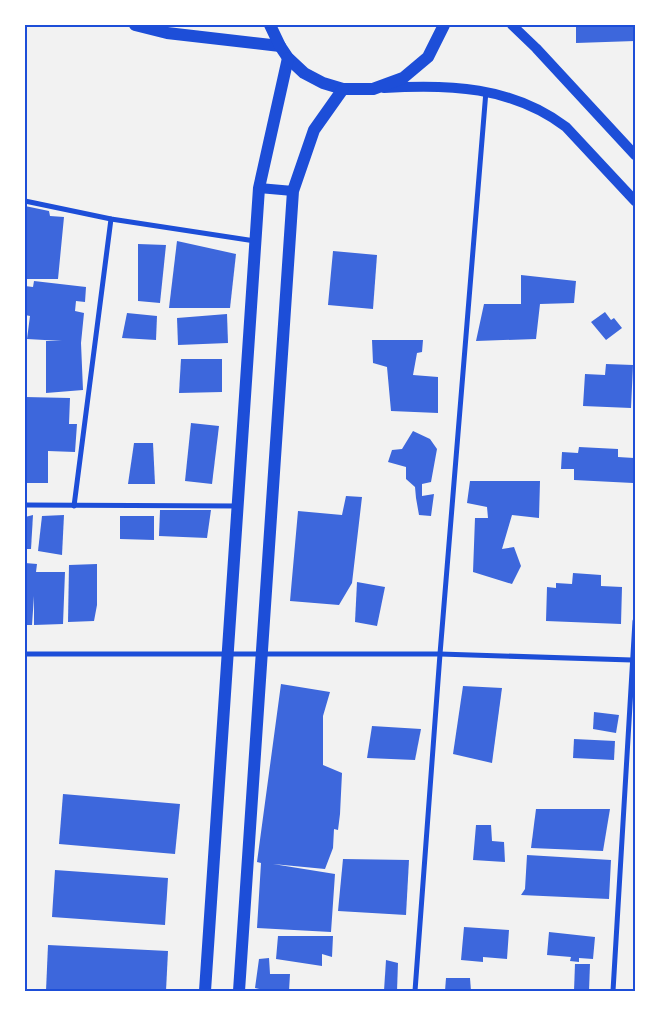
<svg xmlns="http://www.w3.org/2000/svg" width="660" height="1016" viewBox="0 0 660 1016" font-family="'PT Sans',sans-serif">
  <rect width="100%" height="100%" fill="#f2f2f2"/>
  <!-- building -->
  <g fill="#3d67dc">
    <path d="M576,25H635V41L576,43Z"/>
    <path d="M25,206L49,211L50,216L64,217L58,279H25Z"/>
    <path d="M177,241L236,254L230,308H169Z"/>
    <path d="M138,244L166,245L160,303L138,301Z"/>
    <path d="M333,251L377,255L373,309L328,305Z"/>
    <path d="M521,275L576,281L574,303L540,304L536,339L476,341L484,304H521Z"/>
    <path d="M34,281L86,287L85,302L76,301L75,311L84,313L81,343L83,390L46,393V341H62L27,339L30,316L25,315V286L33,287Z"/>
    <path d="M605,312L611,320L614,318L622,328L606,340L591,322Z"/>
    <path d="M127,313L157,316L156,340L122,338Z"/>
    <path d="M227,314L228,343L178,345L177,318Z"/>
    <path d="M372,340H423L422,352L417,353L413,375L438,377V413L391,411L387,367L373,363Z"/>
    <path d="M181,359H222V392L179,393Z"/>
    <path d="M606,364L633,365L631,408L583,406L585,374L605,375Z"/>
    <path d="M25,397L70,398L69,424H77L75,452L48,451V483H25Z"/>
    <path d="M191,423L219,426L212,484L185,481Z"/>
    <path d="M413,431L430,439L437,449L431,482L422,484V496L434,494L431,516L419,515L416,498L415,487L406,479V467L388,462L392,450L402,449Z"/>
    <path d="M134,443H153L155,484H128Z"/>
    <path d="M579,447L618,449V457L634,458L633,483L574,480V469H561L562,452L578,453Z"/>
    <path d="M470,481H540L539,518L512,515L502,549L514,547L521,566L512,584L473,572L475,518H488L487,507L467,503Z"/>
    <path d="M346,496L362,497L352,583L339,605L290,601L298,511L342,515Z"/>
    <path d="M160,510H211L207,538L159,536Z"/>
    <path d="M33,515L31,549H25V517Z"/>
    <path d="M64,515L62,555L38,551L42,516Z"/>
    <path d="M120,516H154V540L120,539Z"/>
    <path d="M25,563L37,564L36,572H65L63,624L34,625V596L32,625H25Z"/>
    <path d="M97,564V605L94,621L68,622L69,565Z"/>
    <path d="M573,573L601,575V586L622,587L621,624L546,621L547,587L556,588V583L572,584Z"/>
    <path d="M357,582L385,587L377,626L355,622Z"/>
    <path d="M281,684L330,692L323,716V765L342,773L340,814L338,830L334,829L333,848L325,869L273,864L335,874L331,932L257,928L261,863L257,862Z"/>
    <path d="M463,686L502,688L492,763L453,754Z"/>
    <path d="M594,712L619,715L616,733L593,729Z"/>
    <path d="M372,726L421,729L415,760L367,758Z"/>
    <path d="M574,739L615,741L614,760L573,758Z"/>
    <path d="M63,794L180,804L175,854L59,844Z"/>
    <path d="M536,809H610L603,851L531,848Z"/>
    <path d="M476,825H491L492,841L504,842L505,862L473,860Z"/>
    <path d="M527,855L611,860L609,899L521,895L525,889Z"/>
    <path d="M343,859L409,860L406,915L338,911Z"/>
    <path d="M55,870L168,878L165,925L52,917Z"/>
    <path d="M464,927L509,930L507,959L483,957V962L461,960Z"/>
    <path d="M549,932L595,937L593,959L579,958V962L570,961L571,957L547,955Z"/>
    <path d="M278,936H333L332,957L322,954V966L276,959Z"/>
    <path d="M48,945L168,951L166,991H46Z"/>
    <path d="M269,958L270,974H290L289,991H268L255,988L259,959Z"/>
    <path d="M386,960L398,963L397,991H384Z"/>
    <path d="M575,964H590L589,991H574Z"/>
    <path d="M446,978H470L471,991H445Z"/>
  </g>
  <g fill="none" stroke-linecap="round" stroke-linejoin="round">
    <!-- minor -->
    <g stroke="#1d4ed8" stroke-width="5">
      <path d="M25,201L111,219L255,241"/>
      <path d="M25,505L238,506"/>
      <path d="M74,506L111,219"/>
      <path d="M25,654H440L632,660"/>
      <path d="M415,991L440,654L486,91"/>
      <path d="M613,991L635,621"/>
    </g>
    <!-- secondary -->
    <g stroke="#1d4ed8" stroke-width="10">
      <path d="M512,25L536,48L635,155"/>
      <path d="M384,88C448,84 512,86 566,127L635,201"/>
      <path d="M259,188L293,191"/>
    </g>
    <!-- primary -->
    <g stroke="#1d4ed8" stroke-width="12">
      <path d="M135,25L167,33L280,46"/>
      <path d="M270,25L280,46L288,58L304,73L323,83L343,89H373L403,78L428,57L444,25"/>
      <path d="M205,991L259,188L288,58"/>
      <path d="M239,991L293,191L314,130L343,89"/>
    </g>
  </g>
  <!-- border -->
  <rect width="660" height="1016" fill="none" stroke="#ffffff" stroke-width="52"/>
  <rect x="26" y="26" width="608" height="964" fill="none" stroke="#1d4ed8" stroke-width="2"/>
</svg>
